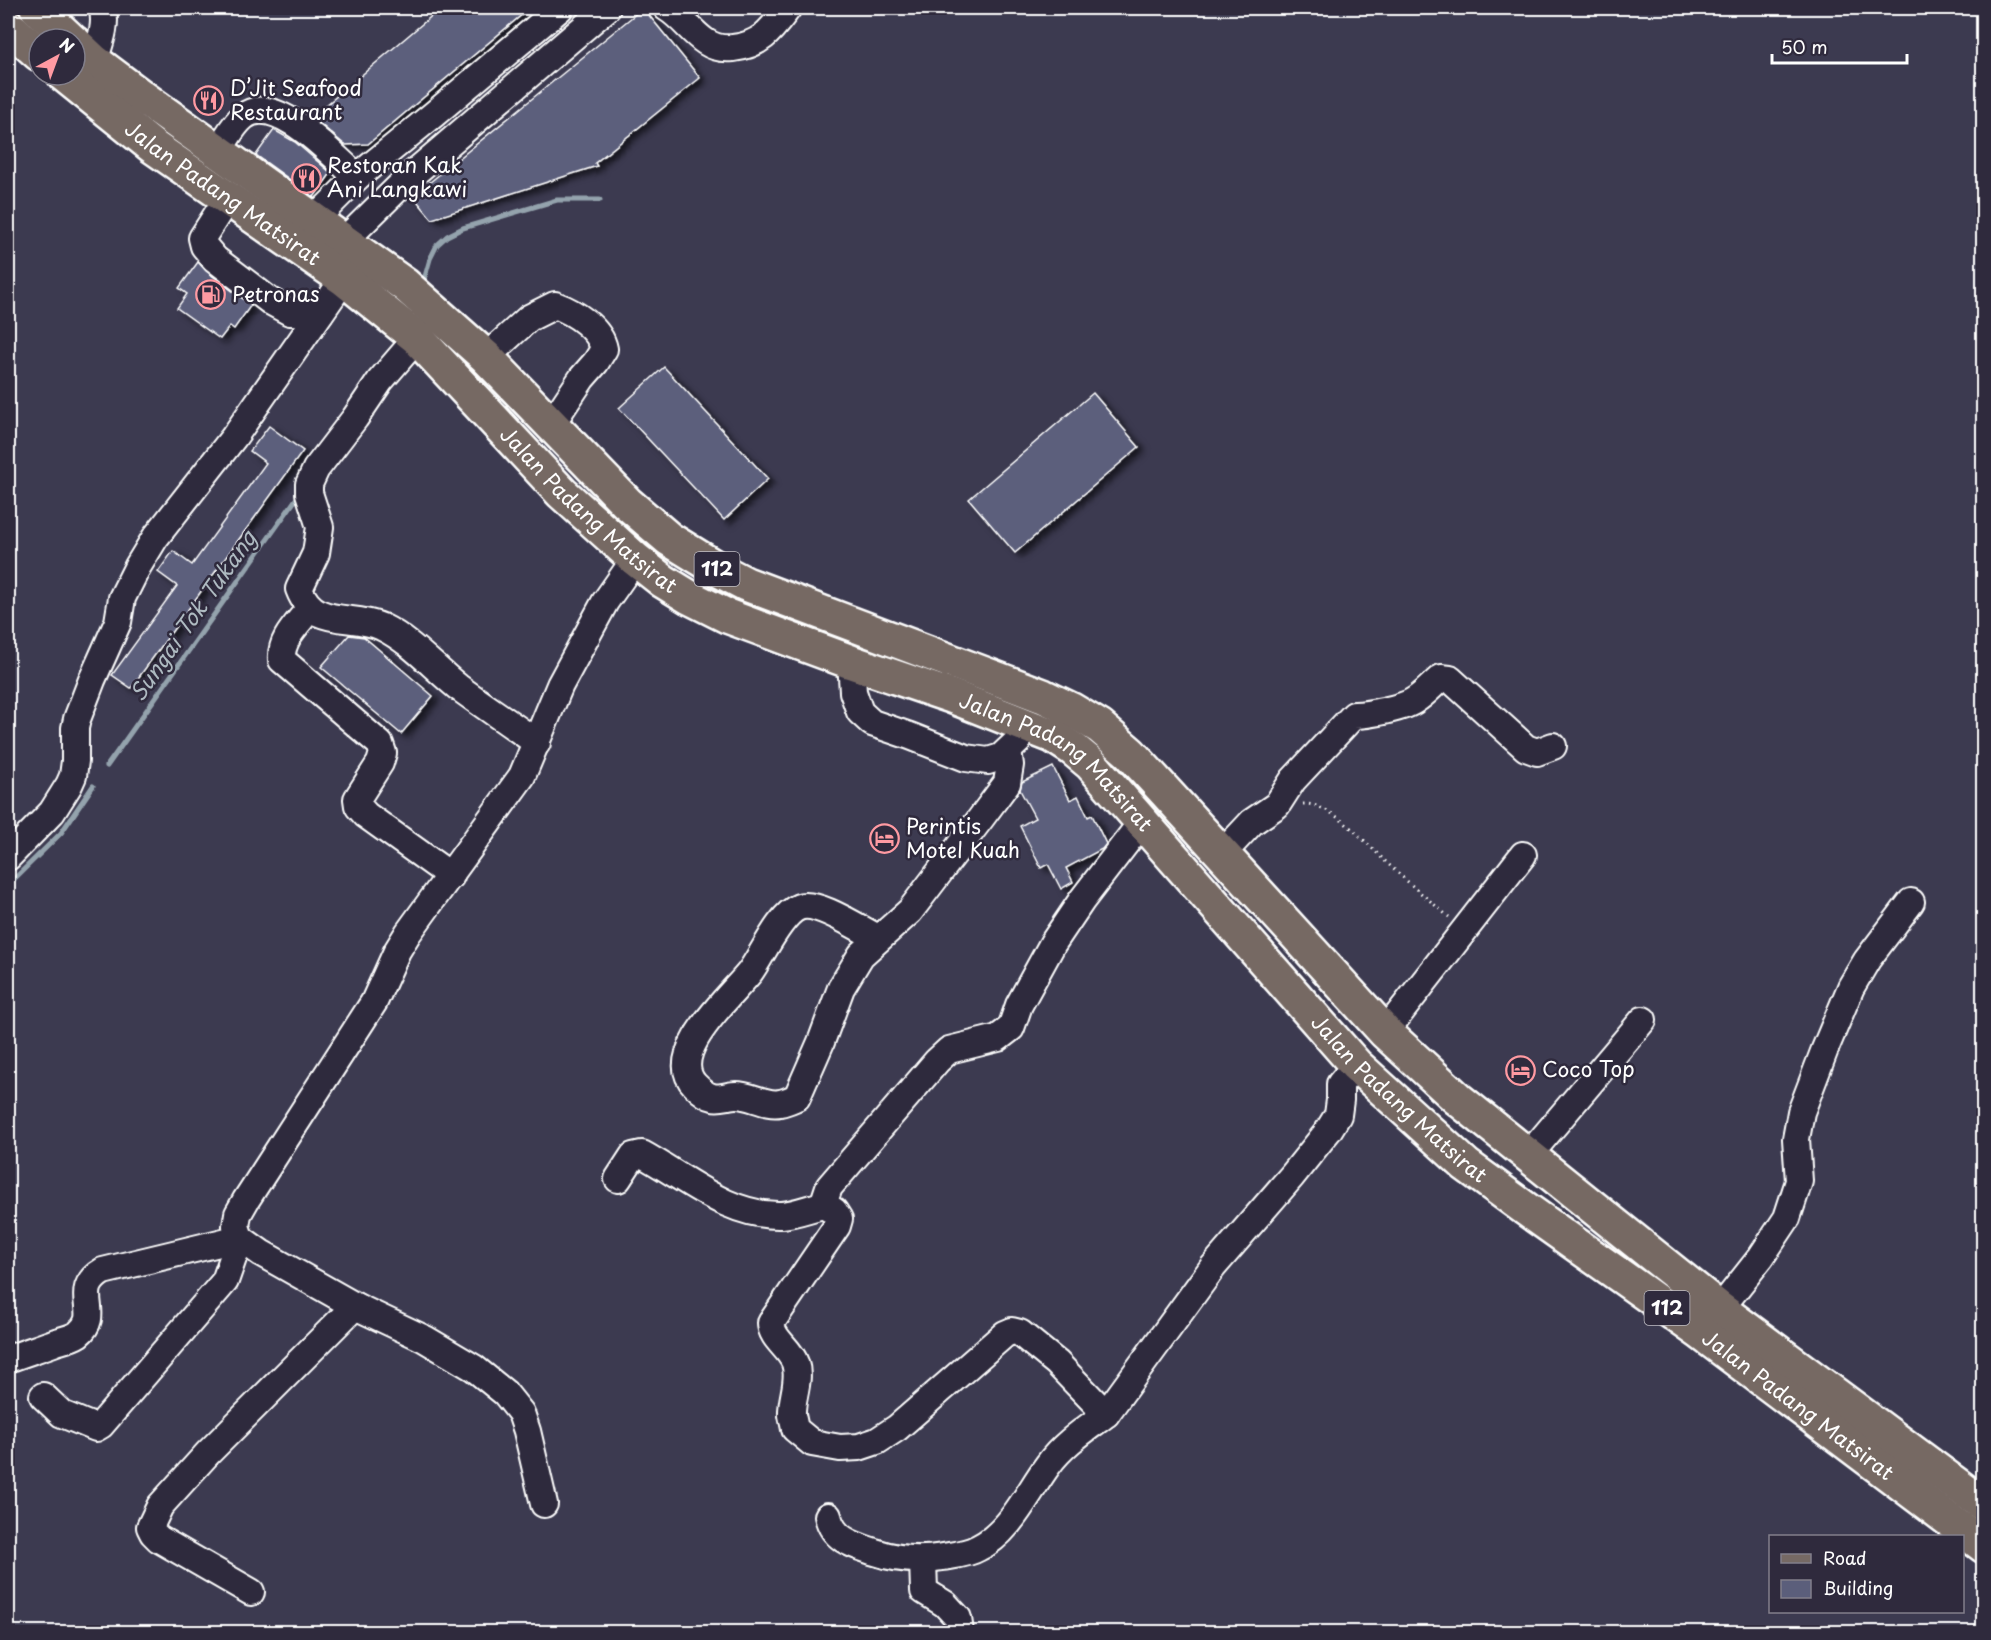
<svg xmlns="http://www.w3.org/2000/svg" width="1991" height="1640" viewBox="0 0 1991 1640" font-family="'Playpen Sans',sans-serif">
  <defs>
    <filter id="shadow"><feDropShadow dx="6" dy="4" stdDeviation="3" flood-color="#0009"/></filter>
  </defs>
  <rect width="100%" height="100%" fill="#3c3a50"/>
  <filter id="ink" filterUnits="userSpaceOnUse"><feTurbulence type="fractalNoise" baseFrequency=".0167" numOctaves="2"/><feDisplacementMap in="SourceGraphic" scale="12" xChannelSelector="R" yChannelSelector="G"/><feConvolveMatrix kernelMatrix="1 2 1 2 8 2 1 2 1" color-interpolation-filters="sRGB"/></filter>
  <g filter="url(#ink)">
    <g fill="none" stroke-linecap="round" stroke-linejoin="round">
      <!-- stream -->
      <g stroke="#94a3ad" stroke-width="5">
        <path d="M424,280L430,259L437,245L447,236L463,228L557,200H600"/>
        <path d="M107,766L301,492"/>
        <path d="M8,885L61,833L93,786"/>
      </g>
    </g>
    <!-- building -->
    <g fill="#5b5e7b" stroke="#fff" stroke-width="1.5" filter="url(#shadow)">
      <path d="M441,8H530L368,144L345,145L312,117Z"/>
      <path d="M643,8L700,78L595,163L597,166L432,219L413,196Z"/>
      <path d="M274,130L295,142L331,173L314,197L256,155Z"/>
      <path d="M198,262L206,271L251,305L234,329L230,326L220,339L177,308L187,294L179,288Z"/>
      <path d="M664,367L768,479L724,520L619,408Z"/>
      <path d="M1093,393L1139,447L1015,553L969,499Z"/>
      <path d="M269,426L303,451L131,688L112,675L177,586L158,572L173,551L192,565L266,463L250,451Z"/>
      <path d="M349,635L364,637L433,696L401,734L321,667Z"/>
      <path d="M1053,767L1070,800L1078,796L1088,817L1092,815L1106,844L1102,849L1066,868L1073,882L1061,889L1048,864L1041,868L1020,826L1035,818L1020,790L1022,782Z"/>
    </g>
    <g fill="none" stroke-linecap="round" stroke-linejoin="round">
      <defs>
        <g id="minor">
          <path d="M667,8C682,17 692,33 706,42C715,48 724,49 733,48C762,45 772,29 788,8"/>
          <path d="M94,61C99,45 108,24 102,8"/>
          <path d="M218,150C226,140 233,125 243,117C275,90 334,157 357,177"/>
          <path d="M227,199L202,238L204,246L215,259L270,301L290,312L320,313"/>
          <path d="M314,220L357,177L433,115L560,8"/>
          <path d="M344,241L407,179L607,8"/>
          <path d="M417,338L380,381L355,418L316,469L309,484V493L320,527L316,553L299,589C314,629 351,613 382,627C411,641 433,667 458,687C484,706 511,724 537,743"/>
          <path d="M486,357L529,318L555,305C574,312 600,328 604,349L596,362L582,378L550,426"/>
          <path d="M310,608C298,624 280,639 282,660L380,744L383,753L380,763L357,799L358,806L366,815L451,876"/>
          <path d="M851,662L853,692L860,712L872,723L910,736L966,758L988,761L1001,757L1018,741"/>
          <path d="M1142,822L1082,900L1053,943L1019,1005L1011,1028L998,1038L949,1050L937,1061L829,1187L823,1205L834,1211L839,1219L837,1226L771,1323C771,1339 790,1348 795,1363C801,1380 791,1398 792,1415C793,1420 794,1424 795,1429L812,1443L840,1448L859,1447L877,1441L897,1428L1005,1334L1012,1331L1020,1333L1057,1363L1106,1414L1213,1267L1292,1176L1328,1131L1338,1115L1340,1100V1084L1356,1065"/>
          <path d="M1222,854L1252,822L1277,805L1293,780L1354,715C1367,715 1405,708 1415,700C1425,694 1432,685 1441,678L1450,679L1526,748L1537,752L1553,746"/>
          <path d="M8,857L52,812L69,785L73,776L75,761V728L77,719L92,680L118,622L122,598L138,566L155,538L234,437L344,279"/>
          <path d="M878,938C860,929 817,900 799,907C780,914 762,956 750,972C731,996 664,1054 695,1085C699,1089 707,1096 713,1097C720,1099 729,1095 736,1095C751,1095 766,1106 780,1103C786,1102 792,1099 797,1097L821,1042L841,988L861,955L910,911L981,818L1007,783L1010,765L1008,751"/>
          <path d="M1385,1032L1523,855"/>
          <path d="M1528,1156L1643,1020"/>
          <path d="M618,1179L633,1156L642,1154C686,1178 729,1217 782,1215C795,1214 810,1208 823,1205"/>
          <path d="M1720,1309L1761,1257L1787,1218L1799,1181L1796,1139L1801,1112L1825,1049L1851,987L1867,960L1911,902"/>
          <path d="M8,1359C24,1353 40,1348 56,1342C63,1340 72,1338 78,1334C104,1314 69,1291 103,1271L240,1238"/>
          <path d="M43,1396L62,1414L96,1428L101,1425L225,1281L240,1238"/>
          <path d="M544,1504L527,1431L521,1413L505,1393L474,1368L425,1339L355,1306L261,1253L240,1238L236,1226L238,1214L246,1200L374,1002L397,951L408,933L522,776L560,685L605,602L635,559"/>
          <path d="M828,1516C833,1540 854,1545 875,1552C898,1560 919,1561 943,1557C954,1555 968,1554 978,1548C1010,1533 1028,1492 1048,1465C1063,1444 1086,1429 1106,1414"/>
          <path d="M923,1560L924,1591L945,1604L958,1618L960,1632"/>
          <path d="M251,1592L159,1539L153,1533L150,1527L160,1506L208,1453L355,1306"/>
        </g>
        <g id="major">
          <path d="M37,8L70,39"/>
          <path d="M8,26L39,54"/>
          <path d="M75,43L94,61L142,97L405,285L486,357L627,503L669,539L721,571L746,584L1043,696L1070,709L1100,727L1130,753L1385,1032L1458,1099L1720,1309L1984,1505"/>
          <path id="s1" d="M64,75L152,146L344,279L417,338L562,493L635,559L663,581L689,597L727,616L851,662L951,696L1053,736L1073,749L1091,764L1356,1065L1466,1165L1526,1209L1701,1333L1984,1546"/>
        </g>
      </defs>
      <!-- minor casing -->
      <use href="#minor" stroke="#fff" stroke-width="30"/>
      <!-- major casing -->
      <use href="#major" stroke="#fff" stroke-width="38"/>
      <!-- path -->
      <path stroke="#fff" stroke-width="3" stroke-dasharray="1.5 4.5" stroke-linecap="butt" d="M1303,804C1331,802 1366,843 1385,861C1406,881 1428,899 1449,917"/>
      <!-- minor -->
      <use href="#minor" stroke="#2f2a3d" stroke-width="26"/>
      <!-- major -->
      <use href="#major" stroke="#766964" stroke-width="33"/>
    </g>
  </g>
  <!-- icons -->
  <defs>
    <symbol id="restaurant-ring" viewBox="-11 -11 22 22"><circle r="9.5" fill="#2f2a3d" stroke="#ff9aa2" stroke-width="1.5"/><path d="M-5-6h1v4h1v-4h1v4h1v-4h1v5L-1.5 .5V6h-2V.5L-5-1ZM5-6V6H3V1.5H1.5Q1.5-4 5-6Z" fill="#ff9aa2"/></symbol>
    <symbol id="fuel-ring" viewBox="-11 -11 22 22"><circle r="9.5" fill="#2f2a3d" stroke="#ff9aa2" stroke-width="1.5"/><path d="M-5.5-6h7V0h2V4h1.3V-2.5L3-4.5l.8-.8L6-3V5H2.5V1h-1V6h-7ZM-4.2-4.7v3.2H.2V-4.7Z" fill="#ff9aa2"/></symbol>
    <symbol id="hotel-ring" viewBox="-11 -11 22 22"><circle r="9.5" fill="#2f2a3d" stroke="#ff9aa2" stroke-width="1.5"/><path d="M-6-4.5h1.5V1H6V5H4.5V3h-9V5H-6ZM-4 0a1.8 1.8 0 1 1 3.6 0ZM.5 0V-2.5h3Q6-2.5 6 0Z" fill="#ff9aa2"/></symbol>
  </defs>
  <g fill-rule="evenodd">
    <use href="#restaurant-ring" x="192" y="84" width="33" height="33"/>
    <use href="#restaurant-ring" x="290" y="162" width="33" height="33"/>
    <use href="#fuel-ring" x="194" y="278" width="33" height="33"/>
    <use href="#hotel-ring" x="868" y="822" width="33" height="33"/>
    <use href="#hotel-ring" x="1504" y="1054" width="33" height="33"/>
  </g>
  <g text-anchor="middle" stroke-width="5" stroke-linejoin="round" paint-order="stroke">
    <!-- shield labels -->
    <g fill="#2f2a3d" stroke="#c1bfc5" stroke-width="1.5">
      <rect x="694.5" y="552" width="45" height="34" rx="4.5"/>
      <rect x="1644.5" y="1291" width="45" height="34" rx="4.5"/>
    </g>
    <g font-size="20" font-weight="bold" fill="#fff">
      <text x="717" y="576">112</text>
      <text x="1667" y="1315">112</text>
    </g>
    <!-- poi labels -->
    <g font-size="21" fill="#fff" stroke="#2f2a3d" text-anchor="start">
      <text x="230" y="96">D’Jit Seafood<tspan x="230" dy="24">Restaurant</tspan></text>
      <text x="327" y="173">Restoran Kak<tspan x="327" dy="24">Ani Langkawi</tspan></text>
      <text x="232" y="302">Petronas</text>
      <text x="906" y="834">Perintis<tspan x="906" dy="24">Motel Kuah</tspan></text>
      <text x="1542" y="1077">Coco Top</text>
    </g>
    <!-- street labels -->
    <g font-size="21" fill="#fff" stroke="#2f2a3d">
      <text dy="7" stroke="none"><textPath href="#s1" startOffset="198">Jalan Padang Matsirat</textPath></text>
      <text dy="7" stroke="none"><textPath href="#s1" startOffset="684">Jalan Padang Matsirat</textPath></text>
      <text dy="7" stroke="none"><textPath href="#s1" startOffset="1224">Jalan Padang Matsirat</textPath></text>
      <text dy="7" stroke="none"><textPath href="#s1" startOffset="1710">Jalan Padang Matsirat</textPath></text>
      <text dy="7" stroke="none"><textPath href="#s1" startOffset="2214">Jalan Padang Matsirat</textPath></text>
    </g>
    <!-- water labels -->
    <g font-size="22" font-style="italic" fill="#aebac1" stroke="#2f2a3d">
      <text transform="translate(193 616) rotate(-55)" y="8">Sungai Tok Tukang</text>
    </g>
  </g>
  <!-- margin -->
  <rect width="1991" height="1640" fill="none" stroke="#2f2a3d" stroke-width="30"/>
  <rect x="15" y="15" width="1961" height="1610" fill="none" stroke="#fff" stroke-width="2" filter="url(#ink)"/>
  <!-- legend -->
  <rect x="1769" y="1535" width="195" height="78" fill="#2f2a3d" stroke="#827f8b" stroke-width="1.5"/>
  <rect x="1781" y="1554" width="30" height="9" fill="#766964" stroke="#827f8b" stroke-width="1.5"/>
  <text x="1823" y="1565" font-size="18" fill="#ffffff">Road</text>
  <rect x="1781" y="1580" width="30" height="18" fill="#5b5e7b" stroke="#827f8b" stroke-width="1.5"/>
  <text x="1823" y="1595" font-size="18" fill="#ffffff">Building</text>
  <!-- north arrow -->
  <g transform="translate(57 57) rotate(41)"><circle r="28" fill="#2f2a3d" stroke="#827f8b" stroke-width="1.5"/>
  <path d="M0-4.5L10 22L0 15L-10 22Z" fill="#ff9aa2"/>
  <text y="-9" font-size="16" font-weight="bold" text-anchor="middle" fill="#ffffff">N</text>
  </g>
  <!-- scale -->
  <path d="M1772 54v9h135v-9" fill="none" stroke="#ffffff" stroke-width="3"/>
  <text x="1781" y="54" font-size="18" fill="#ffffff" stroke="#2f2a3d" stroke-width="4.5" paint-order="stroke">50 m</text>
</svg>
